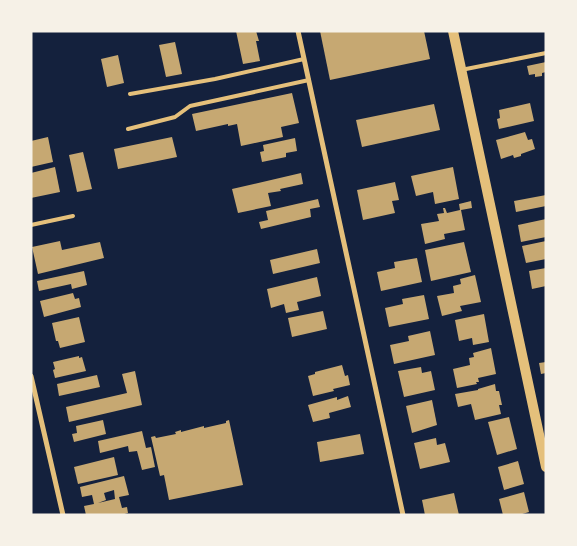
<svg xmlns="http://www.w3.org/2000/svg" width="577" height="546" viewBox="0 0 577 546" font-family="'IBM Plex Serif',serif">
  <rect width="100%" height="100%" fill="#14213d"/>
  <!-- building -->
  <g fill="#c6a872" fill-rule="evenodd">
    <path d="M236,31H256L259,41H256L260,61L243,64Z"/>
    <path d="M320,31H424L430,59L330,80Z"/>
    <path d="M175,42L182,74L166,77L159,45Z"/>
    <path d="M118,55L124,83L107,87L101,59Z"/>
    <path d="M546,62V72L542,73V76L535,77V74L529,75L527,66Z"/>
    <path d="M292,93L299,123L281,127L283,137L241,146L237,124L228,126V124L196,131L192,114Z"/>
    <path d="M530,103L534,121L499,129L497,119L500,118L499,110Z"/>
    <path d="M434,104L440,130L362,147L356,120Z"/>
    <path d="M525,132L528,140L532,139L535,149L521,154V156L514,158L513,155L501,159L496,140Z"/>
    <path d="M48,137L53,162L31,167V141Z"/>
    <path d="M172,137L177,157L118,169L114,149Z"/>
    <path d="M295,138L297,151L286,153V157L262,162L260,152L264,151L263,145Z"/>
    <path d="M83,152L92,189L77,192L69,155Z"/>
    <path d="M55,167L60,192L31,198V173Z"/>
    <path d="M453,167L459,199L435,204L433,192L416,196L411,176Z"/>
    <path d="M301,173L303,184L280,189L281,191L268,193L271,206L238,213L232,189Z"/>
    <path d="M395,182L399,200L392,201L395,213L363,220L357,190Z"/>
    <path d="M546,195V206L516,212L514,201Z"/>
    <path d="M318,199L320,207L310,209L311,217L261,229L259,222L268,220L266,211Z"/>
    <path d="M471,201L472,208L461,210L465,230L444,234L445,239L425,244L421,224L439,221L437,214L444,213L443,208H445L447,213L460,210L459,204Z"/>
    <path d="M546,219V237L521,242L518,225Z"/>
    <path d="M60,241L62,250L100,242L104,258L38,274L32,247Z"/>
    <path d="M546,241V259L526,263L522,246Z"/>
    <path d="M464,242L471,272L431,281L425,250Z"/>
    <path d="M317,249L320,263L273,274L270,260Z"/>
    <path d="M417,258L422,282L381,291L377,272L395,268L394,262Z"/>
    <path d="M546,268V286L532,289L529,271Z"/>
    <path d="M84,271L87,285L72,289L71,284L39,291L37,281Z"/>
    <path d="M475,275L481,302L460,306L462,311L442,316L437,296L454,293L453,286L461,284L460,279Z"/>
    <path d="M317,277L321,296L297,302L299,310L286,313L284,304L271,308L267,289Z"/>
    <path d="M73,293L75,299L79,298L81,307L44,317L40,301Z"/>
    <path d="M424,295L429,319L389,327L385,308L403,304L402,299Z"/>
    <path d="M323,311L327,329L292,337L288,318Z"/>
    <path d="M484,314L489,342L473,345L472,338L459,341L455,320Z"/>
    <path d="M79,317L85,342L60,348L58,341H56L52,323Z"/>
    <path d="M430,331L435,355L394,364L390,345L409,341L408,336Z"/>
    <path d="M491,348L496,374L478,378L479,382H476L477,384L457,388L453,369L470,365L469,358L474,357L473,353Z"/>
    <path d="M79,356V358L82,357L86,371L55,378L53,370L55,369L53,362Z"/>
    <path d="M546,362V373L541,374L539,363Z"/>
    <path d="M342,365L345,376L348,375L350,385L333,389L334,391L313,396L308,376L315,374V372Z"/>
    <path d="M421,367L422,373L431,371L435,390L404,397L398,371Z"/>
    <path d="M135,371L142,405L69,422L66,407L127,393L122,374Z"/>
    <path d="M97,375L100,387L59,396L57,384Z"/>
    <path d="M495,384L496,391H499L502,405H499L501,414L475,420L471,404L458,407L455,394L478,390V389Z"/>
    <path d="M348,396L351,407L329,413L330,418L313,422L308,405L337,397V400Z"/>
    <path d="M432,400L437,425L412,433L406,406Z"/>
    <path d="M509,417L517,449L497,455L488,422Z"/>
    <path d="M103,420L106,434L74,442L72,434L77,433L76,426Z"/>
    <path d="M229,420L243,485L169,500L164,475L160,476L151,437L155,436L156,438L176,434L175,432L181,430V432L204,426V428L226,423V421Z"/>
    <path d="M142,431L146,448L151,447L155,467L142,470L137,451L129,452L128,446L100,453L98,441Z"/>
    <path d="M360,434L364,454L320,462L317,442Z"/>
    <path d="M436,438L437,445L445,443L450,462L420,469L414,443Z"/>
    <path d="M114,457L118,475L78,484L74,467Z"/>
    <path d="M518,461L524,484L504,490L498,467Z"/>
    <path d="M124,476L129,495L119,497L122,508L127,507L128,513L121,515H86L84,506L94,504L92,495L82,497L80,487ZM114,490L115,499L98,503L106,500L104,493Z"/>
    <path d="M524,492L529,512L519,515H503L499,499Z"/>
    <path d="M454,493L459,515H425L422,500Z"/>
  </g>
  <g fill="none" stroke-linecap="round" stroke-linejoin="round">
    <!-- service -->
    <g stroke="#e5c07b" stroke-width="4">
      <path d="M461,70L546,53"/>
      <path d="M130,94L215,79L304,59"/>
      <path d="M128,129L175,117L190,106L309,80"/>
      <path d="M31,225L73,216"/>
    </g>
    <!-- minor -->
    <g stroke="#e5c07b" stroke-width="5">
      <path d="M298,31L403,515"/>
      <path d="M31,376L63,515"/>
    </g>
    <!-- secondary -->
    <path stroke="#e5c07b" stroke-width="10" d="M453,31L546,467"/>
  </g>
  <!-- border -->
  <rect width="577" height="546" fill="none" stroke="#f6f1e7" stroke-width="65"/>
</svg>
